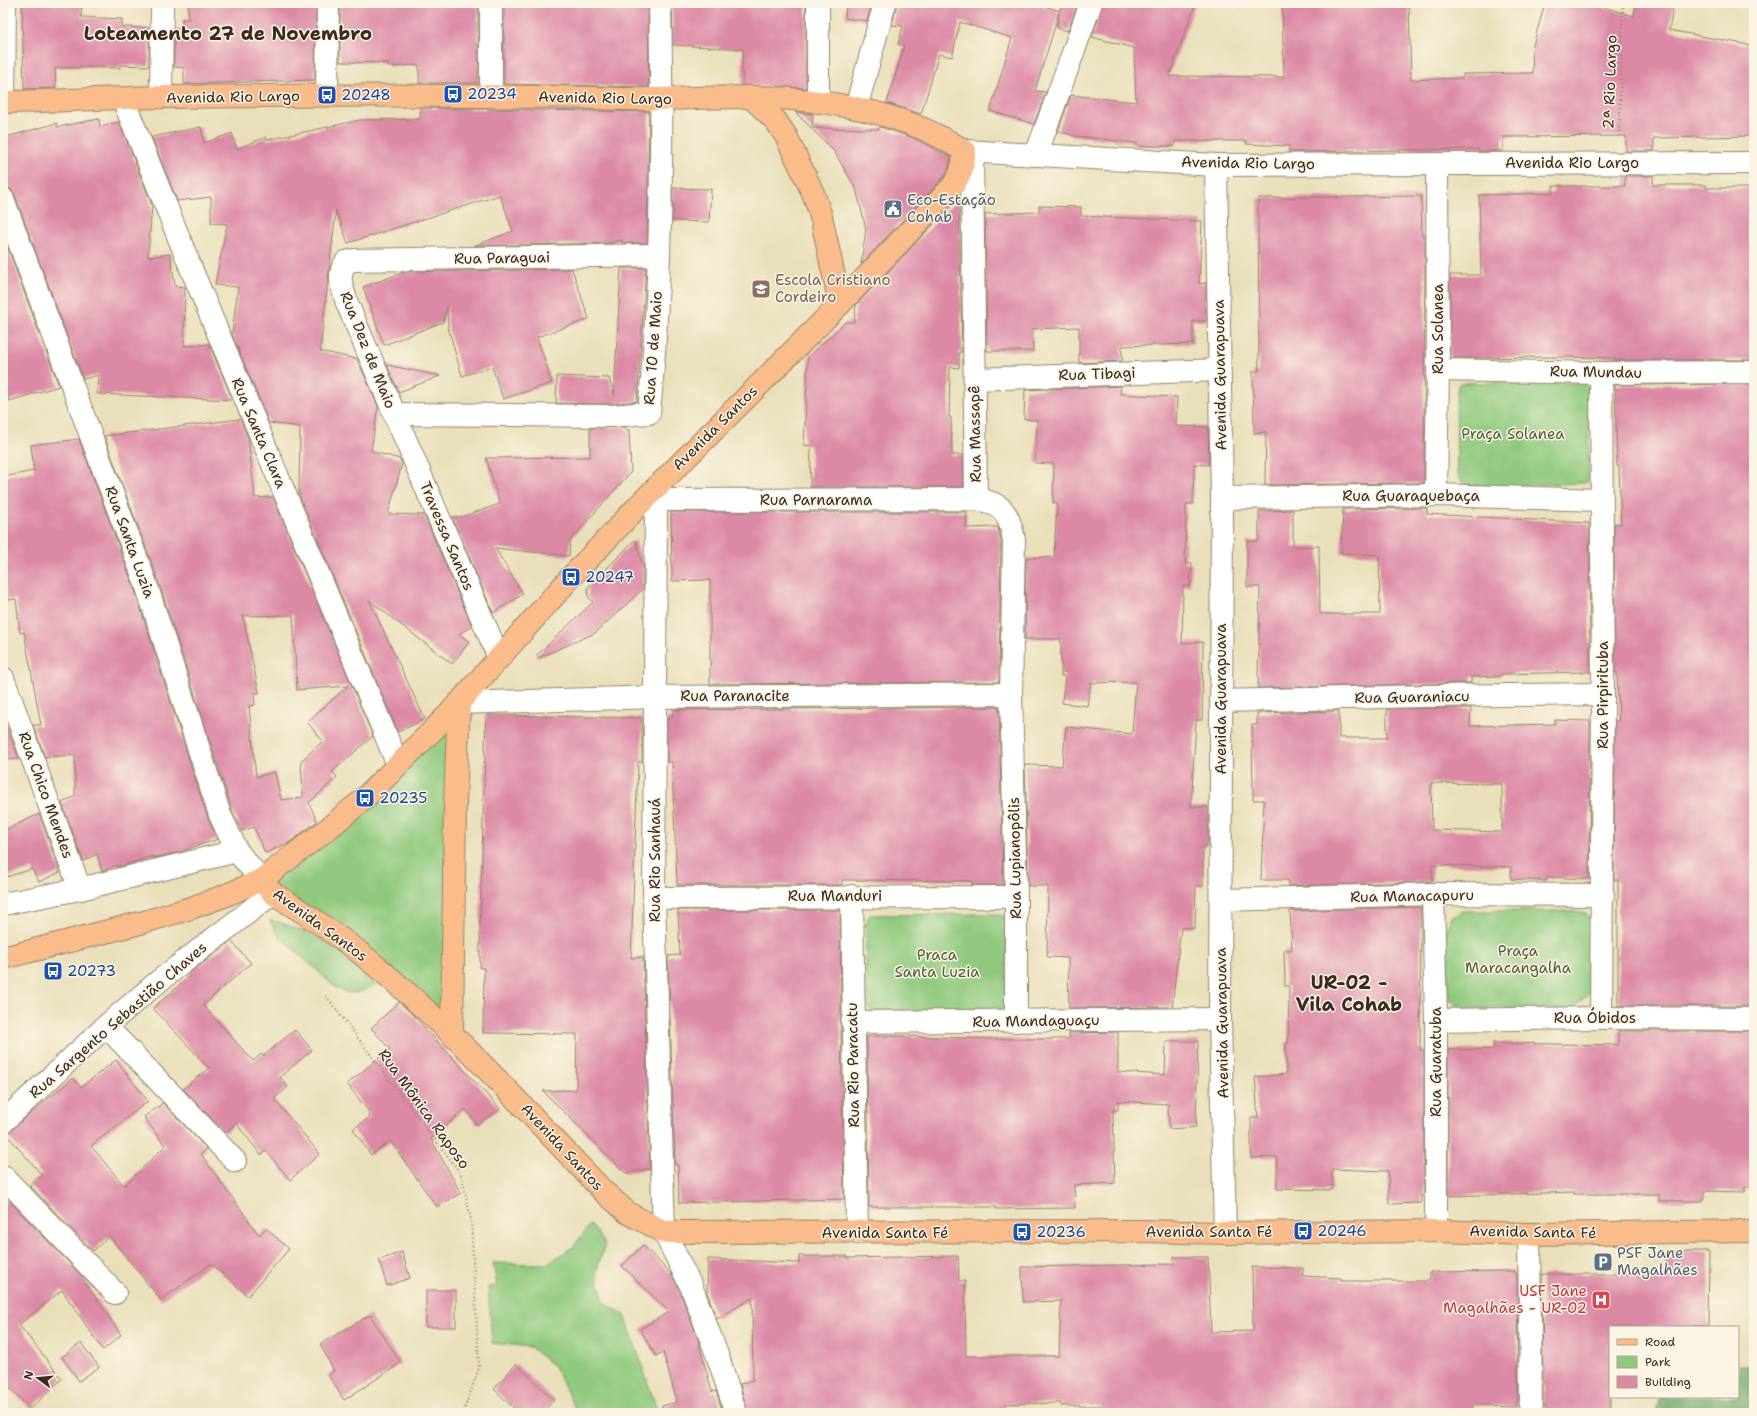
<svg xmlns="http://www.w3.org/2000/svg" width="1757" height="1416" viewBox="0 0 1757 1416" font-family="'Shantell Sans',sans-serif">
  <rect width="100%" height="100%" fill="#fcf5e5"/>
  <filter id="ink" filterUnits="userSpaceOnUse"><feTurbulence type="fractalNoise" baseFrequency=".025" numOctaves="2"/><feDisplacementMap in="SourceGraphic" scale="8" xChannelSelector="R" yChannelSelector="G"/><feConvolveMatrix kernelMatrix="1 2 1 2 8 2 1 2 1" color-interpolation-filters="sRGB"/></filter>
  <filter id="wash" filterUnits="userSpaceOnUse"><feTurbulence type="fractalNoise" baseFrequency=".012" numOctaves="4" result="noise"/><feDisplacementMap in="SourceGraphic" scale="16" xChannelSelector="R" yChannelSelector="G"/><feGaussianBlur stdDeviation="0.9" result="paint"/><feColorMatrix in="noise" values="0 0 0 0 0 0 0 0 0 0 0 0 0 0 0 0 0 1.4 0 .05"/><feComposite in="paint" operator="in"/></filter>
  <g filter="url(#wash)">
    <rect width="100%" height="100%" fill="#e9dfba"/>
    <!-- green -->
    <g fill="#8fc97d" stroke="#657a4e">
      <path d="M1529,382L1588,384L1589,475L1587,481L1582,483L1472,487C1463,485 1460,481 1457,472L1456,399L1458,385L1461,383Z"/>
      <path d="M465,696L444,1017L261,880Z"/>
      <path d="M1462,911H1576L1585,913L1590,918V991L1579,1003L1569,1009L1470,1008L1458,1006L1449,999L1446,929L1452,917Z"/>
      <path d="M997,914L1006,917L1007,1007L997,1012H879L872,1011L866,1004V924L869,915Z"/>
      <path d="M270,920C313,930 347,955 383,979C364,991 357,999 335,987L277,934Z"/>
      <path d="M591,1224L605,1244L596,1272L604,1303L625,1315L658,1413H571L575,1408L554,1366L530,1347L492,1343L488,1287L497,1286L493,1263L546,1264L573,1247Z"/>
    </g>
    <!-- forest -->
    <path fill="#73ad6c" stroke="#576c45" d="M1738,1366H1754V1413H1657L1660,1397H1738Z"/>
    <g id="blocks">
      <!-- building -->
      <g fill="#dc89a6" fill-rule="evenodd">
        <path d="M22,3H82L81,17L122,19V27L149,28V66L120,65V68L89,67L55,68L56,88L24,89Z"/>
        <path d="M188,3H316L315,80L184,84V68L174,67V29L183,30L182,19H189Z"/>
        <path d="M340,3H478V83H419V65L388,67V63L340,62Z"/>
        <path d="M504,3H648L649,87L504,84Z"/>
        <path d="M672,3H806V88L742,85L743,49L673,45Z"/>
        <path d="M846,3H872L867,21L845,18Z"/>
        <path d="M897,3H1036L1060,11L1061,3H1078L1068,31L1057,28L1059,13L1035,91L1046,92L1034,124L990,111L1012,38L960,22L952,57L939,54L921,114L887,103L904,46L898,44L903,26L892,25Z"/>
        <path d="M1103,3H1196L1169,76L1284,77L1282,3H1409L1411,80L1463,78V74L1533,73L1532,49L1545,3H1589L1634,16L1636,3H1674L1669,30L1754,46V136L1654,138V151H1626V136L1503,137V151H1478V149L1289,152V146L1246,144L1247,141H1175V146H1137V143L1075,136L1058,131L1071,95L1136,102L1134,48L1092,37Z"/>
        <path d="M420,108L649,112L647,243H622V240L610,243L474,246L513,231L500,195L348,243L336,210L320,351L357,359L378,406L371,451L400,459L402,464L388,514L424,515L472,626L459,634L469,642L452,664L369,600L425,719L398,732L299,495L300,427L269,423L232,334L238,287L215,285L227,224L211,223V197L177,201L152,137L201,127L204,143L232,133L237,149L266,137L267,140L360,120L420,119Z"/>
        <path d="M795,112L813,114L812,128L879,129L880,127L911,137L951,157L949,168L943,178L861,264L866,229L856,189L834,151Z"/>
        <path d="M99,119L100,127L119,122L152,205L148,257L170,254L175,286L185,287L184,346L209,344L233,400L97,394L98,375L83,379L15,195L11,189L3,187V138L57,123V127Z"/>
        <path d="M1625,176H1653V185H1706V188H1754V360H1615V358L1557,357L1450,358V275H1481L1479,195L1553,193V186H1625Z"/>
        <path d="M673,188L711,189L709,222L673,221Z"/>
        <path d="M1421,196L1422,236H1425L1424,483L1265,485L1266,432L1254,433L1253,371H1259L1258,198Z"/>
        <path d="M959,198L962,352H959V368L950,367L949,417H951L952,455H963V487H810L811,446L804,445L808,357L846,322H854L856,305Z"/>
        <path d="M1039,206L1081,207V216L1202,221L1199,284L1206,283V321H1193V344L1122,346V361L1079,363V327L1032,329L1033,351H987L985,214L1039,212Z"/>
        <path d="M3,235L59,386L9,401L3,381Z"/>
        <path d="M621,268H646L637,401L610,404L556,403L557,376L609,378L614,395Z"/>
        <path d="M572,269L589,319L537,337L552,383L503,399L492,367L462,376L448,327L447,307L443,322L384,345L363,287L404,272Z"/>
        <path d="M387,365L440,376L399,392Z"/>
        <path d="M1754,384V1006H1618V880H1614L1615,721H1619L1617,672H1615L1614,524H1621L1619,466H1617L1615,385Z"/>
        <path d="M1121,386L1120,394L1177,397L1176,426L1208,427L1209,465L1194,464L1193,504H1186L1185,563H1192L1190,586H1183L1182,643L1203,642L1202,720H1196L1191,807H1208V846H1203V886H1196L1195,928H1181L1172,1007L1069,1008L1068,958L1047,957L1048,886H1028L1025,765L1062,766L1066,727L1132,734L1136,682L1091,683L1087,706L1062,703L1065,676H1061V639H1025L1026,558L1054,557L1057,503H1053L1054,464L1035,463L1037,420L1024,419L1025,390Z"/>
        <path d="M240,419L248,437L255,498L273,497L373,736L332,772L337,777L309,803L317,821L289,843L265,853L254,827L242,831L232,810L158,580L104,436ZM293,615L297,690L348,686L307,722L323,741L301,761L303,797L281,800L275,772L256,777L249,706L255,705L254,693H259L243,616Z"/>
        <path d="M625,427L626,430H629L631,472L570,540L569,556L495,548L523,594L493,613L452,517H461L500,504L486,458L590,457V428Z"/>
        <path d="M79,439L134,588L208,819L218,839L176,853L153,858V856L118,867L117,865L102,871L97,854L83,861L62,803L75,796V755L45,757L33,725H41L24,632L20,633L16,599L8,600L3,572V477L34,471L31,445Z"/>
        <path d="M1427,508V514L1589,523L1590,672L1501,674V676L1471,677V683L1258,688L1260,587H1247V541H1259V511L1293,510V547L1319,546L1320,614H1380L1379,555L1341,553L1343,509Z"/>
        <path d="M671,512H967L966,528L998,527L1001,541L999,682L710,684V580L672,581Z"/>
        <path d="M635,540L643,565V589L595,633L538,658L536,656L593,602L588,596V587Z"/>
        <path d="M999,707L1003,885H972V881L842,880V885H677L672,762H667V718H673V710Z"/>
        <path d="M1471,708L1470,726L1555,724V720L1590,721L1589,879L1547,877V881L1511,879V867L1432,865V881L1422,882L1288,886V880H1261L1264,800H1253L1252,725H1257V713L1339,711V738H1387V709ZM1431,783L1502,784V832L1432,830Z"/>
        <path d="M486,715L642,718V762H638L631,958L643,957L650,1169L625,1173L543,1091L576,1090L577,1034L483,1033L484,968H480V928Z"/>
        <path d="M3,727H7L19,759L3,760Z"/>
        <path d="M39,814L60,872L39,882L32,869L3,878V831Z"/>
        <path d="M1421,907L1420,1050H1424V1196H1421V1203L1389,1204L1388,1171L1332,1169V1190L1277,1189V1157L1251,1158V1118H1258L1255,1077L1286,1074V1043H1288L1289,986H1285L1284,950H1292L1290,911Z"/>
        <path d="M678,910H840L841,1016L840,1022L841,1029L844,1199L679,1203L678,1165H675L668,956L680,955Z"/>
        <path d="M231,941L251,963L203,1005L253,1061L261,1054L263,1056L295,1030L312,1050L280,1077L288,1087L274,1099L320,1154L290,1180L266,1151L261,1155L236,1123L225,1133L183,1089L209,1068L153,1008L190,976L189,974Z"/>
        <path d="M399,1002L413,1015L500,1109L477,1125L465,1109L431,1139L461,1193L437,1207L390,1141L371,1155L353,1129L370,1117L368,1114L369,1112L347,1084L390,1049L371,1028Z"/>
        <path d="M1618,1031H1754V1187H1745V1192L1704,1191V1201H1659V1194H1574V1192L1448,1196V1050L1493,1049V1043L1618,1045Z"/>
        <path d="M1118,1032V1072L1165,1075L1166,1041H1198L1196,1127L1169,1129L1168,1104L1118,1101V1110H1113L1115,1183L1074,1185L1075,1208L996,1209V1207H869L867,1036H908L991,1039H1069V1033Z"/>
        <path d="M116,1060L148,1101L91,1146L124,1186L165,1146L144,1117L163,1103L207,1149L201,1154L259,1235L266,1228L289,1249L248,1296L211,1264L161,1300L109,1236L93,1251L29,1185L42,1175L6,1134L73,1078L81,1087Z"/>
        <path d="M9,1201L79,1273L121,1335L103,1350L62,1290L19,1325L62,1379L30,1409L3,1381V1206Z"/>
        <path d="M643,1245L671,1274L680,1291L697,1336L712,1392L716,1391L723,1413H663L662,1406L677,1402L663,1352L656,1356L640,1329L669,1312L622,1266Z"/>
        <path d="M1666,1251H1709L1708,1327H1610V1413H1545V1406H1543L1542,1274H1666Z"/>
        <path d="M402,1252L410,1278L387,1286L379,1260Z"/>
        <path d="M799,1256H847V1258L958,1256L959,1281H965L966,1356H1059L1061,1301L1023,1302L1022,1267L1174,1264V1257H1208L1211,1332L1253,1331L1252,1267L1303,1268V1276L1341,1278V1281H1430V1272L1514,1271V1274H1517L1518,1406L1473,1405V1413H1101V1406H1061V1403L1005,1404V1411L967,1410V1413H748L740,1384L753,1380L752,1298L717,1319L707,1293L708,1259L799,1263Z"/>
        <rect x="426" y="1290" width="30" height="37"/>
        <path d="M370,1315L401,1363L344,1400L328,1375L334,1371L320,1344Z"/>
        <path d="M81,1343L99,1367L79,1381L62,1357Z"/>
        <path d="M516,1364L554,1400L542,1413H519L494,1389Z"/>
      </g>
    </g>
  </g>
  <g filter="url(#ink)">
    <use href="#blocks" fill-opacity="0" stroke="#92846c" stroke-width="1"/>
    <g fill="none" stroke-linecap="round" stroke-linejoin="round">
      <defs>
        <g id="minor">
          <path d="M327,95L328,3"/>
          <path d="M491,95V3"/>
          <path d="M161,97L162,3"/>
          <path d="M123,99L193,273L398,765"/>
          <path d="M4,102L5,3"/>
          <path d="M818,102V3"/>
          <path d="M856,108L885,3"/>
          <path d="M965,151L1216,165L1754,163"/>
          <path d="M972,152L976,499"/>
          <path d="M1036,155L1091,3"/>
          <path d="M1216,165L1222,498L1220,1019L1225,1233"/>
          <path d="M3,199L146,584L220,815L237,851L261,880"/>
          <path d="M1438,370L1601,373L1754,372"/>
          <path d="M1601,373L1603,694L1601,1018"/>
          <path d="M975,379L1219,370"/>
          <path d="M395,414L610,416L649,413C662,277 663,140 660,3"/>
          <path d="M1436,495L1438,370L1437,164"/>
          <path d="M1222,498L1436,495L1600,500"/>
          <path d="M656,500L976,499C1004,503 1009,514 1014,540L1011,694L1016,897V1021"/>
          <path d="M643,501L656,500L654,898L664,1232L691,1286L718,1357L736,1413"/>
          <path d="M499,658L347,303C343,289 336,276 346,262L354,260L659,255"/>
          <path d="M3,678L80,889"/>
          <path d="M1221,701L1425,696L1603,694"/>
          <path d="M459,703L656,697L1011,694"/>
          <path d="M1433,894L1436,1020V1231"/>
          <path d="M852,896L857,1233"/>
          <path d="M654,898L1016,897"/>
          <path d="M1221,900L1433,894L1603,895"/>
          <path d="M3,904L80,889L237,851"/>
          <path d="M1436,1020L1601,1018L1754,1019"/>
          <path d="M852,1022L1220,1019"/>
          <path d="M106,1026L235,1161"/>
          <path d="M3,1122L106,1026L159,981L273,893"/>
          <path d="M3,1176L115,1293"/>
          <path d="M1529,1234L1531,1398L1530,1413"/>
        </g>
        <g id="major">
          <path d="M751,97L776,121L786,136L813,193L821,216L840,304"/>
          <path d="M3,102C57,101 110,98 164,97C317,95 470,94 623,99C666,100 708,97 750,97C824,98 903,111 965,151L961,172L953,186L840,304L643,501L571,577L449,714L365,798L325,831L261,880L224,896L191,908L144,922L3,958"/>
          <path d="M261,880L273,893C302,912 333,931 360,953C449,1024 525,1109 603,1191L628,1213L664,1232L1143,1231L1225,1233L1436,1231L1529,1234L1754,1231"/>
          <path d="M452,1033L455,803L459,703"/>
        </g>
      </defs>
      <!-- minor casing -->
      <use href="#minor" stroke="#92846c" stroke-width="24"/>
      <!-- major casing -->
      <use href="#major" stroke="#92846c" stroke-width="24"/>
      <!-- path -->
      <g stroke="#92846c" stroke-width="2.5" stroke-dasharray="1 3" stroke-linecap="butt">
        <path d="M1619,136L1623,3"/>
        <path d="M326,996L461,1174L471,1219L479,1368L463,1413"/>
      </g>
      <!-- minor -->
      <use href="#minor" stroke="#fff" stroke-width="22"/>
      <!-- major -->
      <use href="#major" stroke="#fabc8b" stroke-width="22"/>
    </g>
  </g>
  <!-- icons -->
  <defs>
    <symbol id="bus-square" viewBox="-11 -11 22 22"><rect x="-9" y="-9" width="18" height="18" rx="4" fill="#1a4fb4" stroke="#fcf5e5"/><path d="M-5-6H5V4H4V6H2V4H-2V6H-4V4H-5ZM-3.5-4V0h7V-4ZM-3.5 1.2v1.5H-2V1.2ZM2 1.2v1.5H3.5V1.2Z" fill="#fff"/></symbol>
    <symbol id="civic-square" viewBox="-11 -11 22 22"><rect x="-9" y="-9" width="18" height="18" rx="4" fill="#5c6f8a" stroke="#fcf5e5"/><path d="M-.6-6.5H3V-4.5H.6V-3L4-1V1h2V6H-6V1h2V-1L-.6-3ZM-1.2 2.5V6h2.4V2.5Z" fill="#fff"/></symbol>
    <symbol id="school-square" viewBox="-11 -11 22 22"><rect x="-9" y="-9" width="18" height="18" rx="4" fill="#8d6e63" stroke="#fcf5e5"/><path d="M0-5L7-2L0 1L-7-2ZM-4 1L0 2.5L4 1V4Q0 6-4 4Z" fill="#fff"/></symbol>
    <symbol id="parking-square" viewBox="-11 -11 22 22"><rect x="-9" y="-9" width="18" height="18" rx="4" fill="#5c6f8a" stroke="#fcf5e5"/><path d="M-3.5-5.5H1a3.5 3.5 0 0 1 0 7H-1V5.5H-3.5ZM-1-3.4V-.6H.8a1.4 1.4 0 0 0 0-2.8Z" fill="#fff"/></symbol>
    <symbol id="hospital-square" viewBox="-11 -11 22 22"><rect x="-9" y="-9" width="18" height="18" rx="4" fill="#e0444e" stroke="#fcf5e5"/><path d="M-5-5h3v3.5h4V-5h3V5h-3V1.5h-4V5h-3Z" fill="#fff"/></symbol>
  </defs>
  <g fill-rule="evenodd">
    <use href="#bus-square" x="442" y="83" width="22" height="22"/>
    <use href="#bus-square" x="316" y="84" width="22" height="22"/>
    <use href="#civic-square" x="882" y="198" width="22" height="22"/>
    <use href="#school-square" x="750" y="278" width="22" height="22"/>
    <use href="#bus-square" x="560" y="566" width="22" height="22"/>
    <use href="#bus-square" x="354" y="787" width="22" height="22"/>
    <use href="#bus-square" x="42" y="960" width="22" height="22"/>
    <use href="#bus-square" x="1292" y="1220" width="22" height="22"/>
    <use href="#bus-square" x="1011" y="1221" width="22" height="22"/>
    <use href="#parking-square" x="1592" y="1251" width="22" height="22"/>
    <use href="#hospital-square" x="1590" y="1289" width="22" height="22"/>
  </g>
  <g text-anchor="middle" stroke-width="3" stroke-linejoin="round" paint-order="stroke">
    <!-- street labels -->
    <g font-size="15" fill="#3b2a1e" stroke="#fcf5e5">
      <text transform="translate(1610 82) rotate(-88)" y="5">2ª Rio Largo</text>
      <text transform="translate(233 97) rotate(-1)" y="5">Avenida Rio Largo</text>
      <text transform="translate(605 98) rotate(1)" y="5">Avenida Rio Largo</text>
      <text transform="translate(1248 163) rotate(1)" y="5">Avenida Rio Largo</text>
      <text x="1572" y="168">Avenida Rio Largo</text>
      <text transform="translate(502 258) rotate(-1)" y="5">Rua Paraguai</text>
      <text transform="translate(1438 329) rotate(-90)" y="5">Rua Solanea</text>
      <text transform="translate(653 348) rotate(-86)" y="5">Rua 10 de Maio</text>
      <text transform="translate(368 350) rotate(68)" y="5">Rua Dez de Maio</text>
      <text transform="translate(1596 372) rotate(1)" y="5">Rua Mundau</text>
      <text transform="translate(1097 374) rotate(-2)" y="5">Rua Tibagi</text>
      <text transform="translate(1220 375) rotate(-91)" y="5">Avenida Guarapuava</text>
      <text transform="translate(715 428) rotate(-45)" y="5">Avenida Santos</text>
      <text transform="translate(259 433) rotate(67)" y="5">Rua Santa Clara</text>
      <text transform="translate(975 434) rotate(-91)" y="5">Rua Massapê</text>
      <text x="1411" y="501">Rua Guaraquebaça</text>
      <text x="816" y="505">Rua Parnarama</text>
      <text transform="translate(447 536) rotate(67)" y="5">Travessa Santos</text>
      <text transform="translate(130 542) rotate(70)" y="5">Rua Santa Luzia</text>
      <text transform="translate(1603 695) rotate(-90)" y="5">Rua Pirpirituba</text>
      <text x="735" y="701">Rua Paranacite</text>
      <text transform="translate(1412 697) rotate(-1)" y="5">Rua Guaraniacu</text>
      <text transform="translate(1221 699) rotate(-90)" y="5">Avenida Guarapuava</text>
      <text transform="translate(46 795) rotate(70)" y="5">Rua Chico Mendes</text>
      <text transform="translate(1015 858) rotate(-91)" y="5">Rua Lupianopôlis</text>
      <text transform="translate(655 860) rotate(-90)" y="5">Rua Rio Sanhauá</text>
      <text x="835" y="901">Rua Manduri</text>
      <text transform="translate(1412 896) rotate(-1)" y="5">Rua Manacapuru</text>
      <text transform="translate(320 925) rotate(36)" y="5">Avenida Santos</text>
      <text x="1595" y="1023">Rua Óbidos</text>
      <text transform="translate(118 1020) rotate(-41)" y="5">Rua Sargento Sebastião Chaves</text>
      <text transform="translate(1036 1021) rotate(-1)" y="5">Rua Mandaguaçu</text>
      <text transform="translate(1222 1023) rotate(-91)" y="5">Avenida Guarapuava</text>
      <text transform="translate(1436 1062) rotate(-90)" y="5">Rua Guaratuba</text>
      <text transform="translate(853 1065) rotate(-91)" y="5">Rua Rio Paracatu</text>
      <text transform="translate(424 1109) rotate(54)" y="5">Rua Mônica Raposo</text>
      <text transform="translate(562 1147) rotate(47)" y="5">Avenida Santos</text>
      <text x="1209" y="1237">Avenida Santa Fé</text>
      <text transform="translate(1533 1232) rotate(1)" y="5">Avenida Santa Fé</text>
      <text x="885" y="1238">Avenida Santa Fé</text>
    </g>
    <!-- transit labels -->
    <g font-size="15" fill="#164399" stroke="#fcf5e5" text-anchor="start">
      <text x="467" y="99">20234</text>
      <text x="341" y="100">20248</text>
      <text x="585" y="582">20247</text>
      <text x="379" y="803">20235</text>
      <text x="67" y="976">20273</text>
      <text x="1317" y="1236">20246</text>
      <text x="1036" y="1237">20236</text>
    </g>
    <!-- service labels -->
    <g font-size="15" fill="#4e5e75" stroke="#fcf5e5" text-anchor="start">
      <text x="907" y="205">Eco-Estação<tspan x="907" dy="17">Cohab</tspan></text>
      <text x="1617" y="1258">PSF Jane<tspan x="1617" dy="17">Magalhães</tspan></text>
    </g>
    <!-- education labels -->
    <g font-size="15" fill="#785e54" stroke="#fcf5e5" text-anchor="start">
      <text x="775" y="285">Escola Cristiano<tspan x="775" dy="17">Cordeiro</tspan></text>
    </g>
    <!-- park labels -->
    <g font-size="15" fill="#545a3a" stroke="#fcf5e5">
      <text x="1513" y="439">Praça Solanea</text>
      <text x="1518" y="956">Praça<tspan x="1518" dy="17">Maracangalha</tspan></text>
      <text x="937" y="960">Praca<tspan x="937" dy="17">Santa Luzia</tspan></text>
    </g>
    <!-- health labels -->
    <g font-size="15" fill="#be3a42" stroke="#fcf5e5" text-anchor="end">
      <text x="1587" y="1296">USF Jane<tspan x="1587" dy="17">Magalhães - UR-02</tspan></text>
    </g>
    <!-- district labels -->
    <g font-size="19" font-weight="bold" fill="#3b2a1e" stroke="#fcf5e5">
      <text x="228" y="40">Loteamento 27 de Novembro</text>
      <text x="1349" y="989">UR-02 -<tspan x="1349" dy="22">Vila Cohab</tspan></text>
    </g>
  </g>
  <!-- margin -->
  <rect width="1757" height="1416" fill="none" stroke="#fcf5e5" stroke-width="16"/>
  <!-- legend -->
  <rect x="1609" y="1326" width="130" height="72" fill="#fcf5e5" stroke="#afa495"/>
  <rect x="1617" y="1339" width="20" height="6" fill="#fabc8b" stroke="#afa495"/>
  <text x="1645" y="1346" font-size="12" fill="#3b2a1e">Road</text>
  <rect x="1617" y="1356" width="20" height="12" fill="#8fc97d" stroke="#afa495"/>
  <text x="1645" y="1366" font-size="12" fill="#3b2a1e">Park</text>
  <rect x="1617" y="1376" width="20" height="12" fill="#dc89a6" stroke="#afa495"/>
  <text x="1645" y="1386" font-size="12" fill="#3b2a1e">Building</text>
  <!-- north arrow -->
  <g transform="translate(38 1378) rotate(286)" stroke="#fcf5e5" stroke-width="3" paint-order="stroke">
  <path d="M0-3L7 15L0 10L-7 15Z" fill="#3b2a1e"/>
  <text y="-6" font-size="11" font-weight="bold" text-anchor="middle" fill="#3b2a1e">N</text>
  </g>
</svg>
